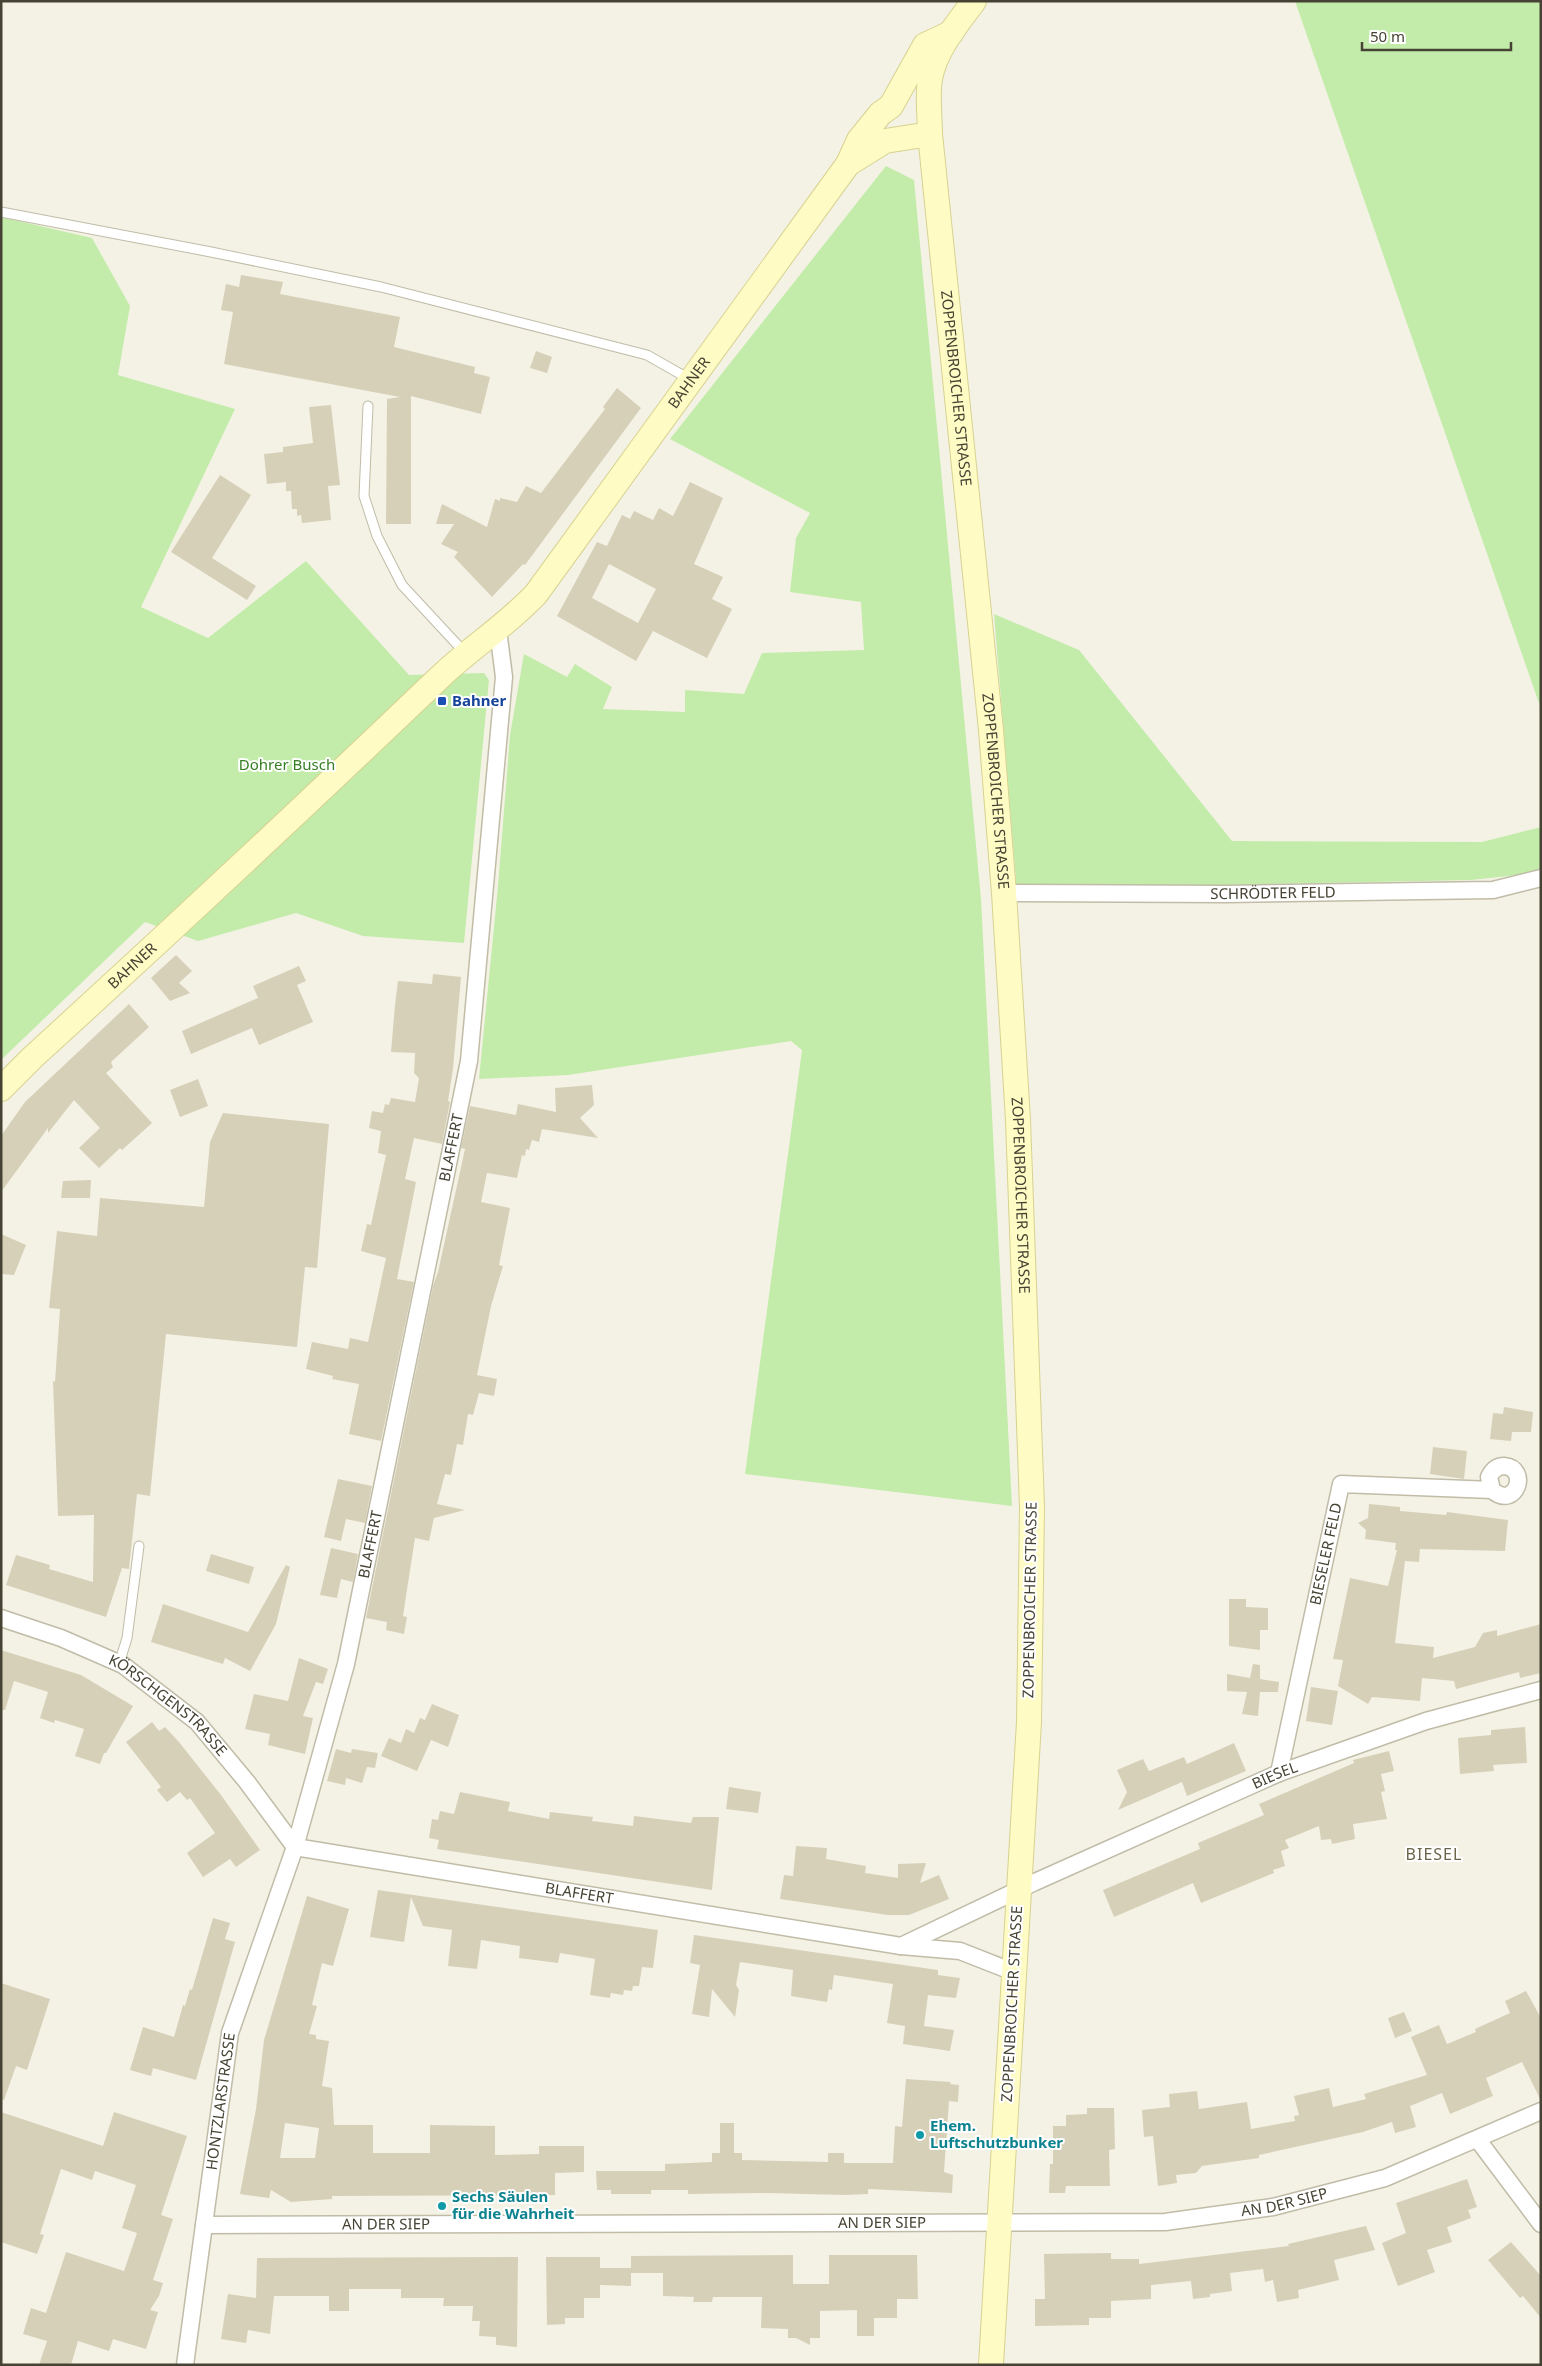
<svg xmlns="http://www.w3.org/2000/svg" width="1542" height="2366" viewBox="0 0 1542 2366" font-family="'Noto Sans',sans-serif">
  <rect width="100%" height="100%" fill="#f4f2e5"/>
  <!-- green -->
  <g fill="#c3ecaa">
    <path d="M1295,1H1541V709Z"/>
    <path d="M886,166L914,180L981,899L1012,1506L745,1474L802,1050L791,1041L568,1075L479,1079L498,886L510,735L524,654L567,677L575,664L612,687L603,709L685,712V690L744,694L762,653L864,650L861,602L790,592L796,538L810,513L670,439Z"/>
    <path d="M1,217L92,238L130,306L118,375L235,409L141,607L208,638L306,561L409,675L484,673L489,680L464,943L363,936L296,913L198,941L145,922L1,1060Z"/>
    <path d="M994,614L1079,650L1232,841L1482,842L1541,827V868L1518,875L1471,880L1227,885L1226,894L1017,892Z"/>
  </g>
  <!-- building -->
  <g fill="#d7d0b9" fill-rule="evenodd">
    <path d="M241,275L283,282L280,294L400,317L394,347L475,367L474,373L490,377L481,414L411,396V524H386L387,399L400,397L224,364L233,312L221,310L226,284L239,287Z"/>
    <path d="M536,351L552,357L547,373L530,368Z"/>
    <path d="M617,388L641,408L525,565L523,564L492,597L454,557L458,552L441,544L454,524H436L442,504L487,527L495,499L500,501V498L517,502L526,486L541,493L605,409L603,407Z"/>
    <path d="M331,405L340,485L328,486L331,520L302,523L301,515L297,516V509H292L291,491H286V482L267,484L264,454L283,452V447L313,443L309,407Z"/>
    <path d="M220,475L251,495L212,558L256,586L247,600L171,552Z"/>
    <path d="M690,482L723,498L694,564L723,577L712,599L732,609L707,658L653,631L636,661L557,616L597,542L607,546L622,515L630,519L634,511L653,520L659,508L673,516ZM609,564L656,589L638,623L592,598Z"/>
    <path d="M176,955L192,971L179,983L190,993L170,1001L151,978Z"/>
    <path d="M299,966L306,981L297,985L313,1022L259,1045L252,1028L191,1054L182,1031L258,998L253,986Z"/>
    <path d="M433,974L461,977L453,1069L448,1101L450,1102L442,1144L414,1138L405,1179L416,1182L397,1279L414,1282L381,1441L349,1434L359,1384L332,1379L333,1376L306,1369L312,1342L348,1349L350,1338L368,1342L386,1258L361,1251L367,1224L371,1225L386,1155L378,1153L381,1131L369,1128L372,1111L383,1113L385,1104L389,1105L391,1098L415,1102L419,1078L414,1073L415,1053L391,1052L395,1005L398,981L432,984Z"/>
    <path d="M129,1004L149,1027L111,1062L113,1067L106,1073L152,1123L122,1150L120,1148L99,1168L79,1148L100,1128L74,1100L48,1133V1128L1,1192V1136L25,1102Z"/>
    <path d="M198,1079L208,1106L180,1117L170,1090Z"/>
    <path d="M592,1085L594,1105L580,1118L598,1138L542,1129L539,1142L532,1140L529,1150L526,1149L525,1156L522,1155L517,1178L487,1173L481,1202L510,1208L499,1265L503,1266L491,1306L477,1375L497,1379L494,1396L479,1393L473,1415L468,1414L463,1445L457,1444L451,1475L445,1474L437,1504L465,1510L434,1518L429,1541L415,1538L403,1616L407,1617L404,1634L386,1630L387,1622L366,1618L433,1286L438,1272L465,1149L461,1148L470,1106L516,1115L518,1104L556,1112L555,1088Z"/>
    <path d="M223,1113L329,1124L317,1268L305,1267L297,1347L166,1334L150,1496L137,1494L129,1569L122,1568L106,1617L6,1585L16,1555L50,1565L49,1569L93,1582L94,1515L58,1516L53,1381L55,1382L60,1309L49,1308L57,1231L97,1236L100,1198L204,1207L210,1142Z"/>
    <path d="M91,1180L90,1198H61L63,1181Z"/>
    <path d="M1,1234L26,1245L14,1275L1,1274Z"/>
    <path d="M1504,1407L1533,1412L1531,1432H1512L1511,1441L1490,1439L1493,1413L1503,1414Z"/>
    <path d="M1433,1447L1467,1451L1464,1479L1430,1474Z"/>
    <path d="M338,1479L372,1486L365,1523L346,1519L341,1541L324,1537Z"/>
    <path d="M1369,1504L1400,1507V1511L1446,1515L1447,1512L1508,1520L1505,1551L1420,1549L1419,1562L1405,1561L1395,1643L1434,1647L1433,1658L1475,1647L1483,1633L1497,1630V1636L1541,1624V1673L1520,1678L1519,1672L1456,1689L1454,1681L1422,1678L1420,1701L1372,1697L1368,1704L1338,1686L1343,1660L1333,1659L1350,1578L1388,1586L1397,1550H1395L1396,1543L1365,1539L1366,1530L1358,1523L1368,1518Z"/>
    <path d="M331,1548L358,1554L353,1582L341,1579L337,1598L320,1595Z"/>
    <path d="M211,1554L254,1567L249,1584L206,1571Z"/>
    <path d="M286,1565L290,1567L276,1624L250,1671L225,1658L223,1664L151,1642L163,1604L248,1632Z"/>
    <path d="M1229,1599H1246V1607L1268,1608V1630H1260V1650L1229,1646Z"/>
    <path d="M1,1650L81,1675L133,1706L106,1753H104L100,1764L75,1756L84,1729L55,1720L54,1723L40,1718L48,1692L14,1681L5,1710H1Z"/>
    <path d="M299,1658L328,1669L323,1684L316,1682L303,1716L313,1718L305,1754L268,1745L270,1734L245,1729L254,1694L288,1701Z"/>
    <path d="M1253,1664L1260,1665V1679L1279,1682L1278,1692H1260L1258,1716L1242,1714L1247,1692L1227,1691V1674L1250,1678Z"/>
    <path d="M1311,1687L1338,1691L1332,1725L1306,1721Z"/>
    <path d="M432,1704L459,1715L448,1747L431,1740L417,1771L381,1756L389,1738L401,1743L406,1729L414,1733L420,1718L425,1720Z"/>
    <path d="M152,1722L159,1731L165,1727L179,1742L221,1795L260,1850L236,1867L230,1859L203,1877L187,1853L215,1833L190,1798L187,1800L180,1792L167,1802L157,1790L161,1787L126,1742Z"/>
    <path d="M1525,1727L1527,1763L1493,1765L1494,1771L1460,1774L1458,1738L1491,1735V1730Z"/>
    <path d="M1234,1743L1246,1771L1187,1796L1182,1782L1118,1810L1127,1792L1117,1770L1143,1759L1149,1771L1184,1757L1187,1764Z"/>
    <path d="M336,1749L351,1753L352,1749L378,1753L375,1768L367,1767L362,1783L346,1778L345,1785L327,1781Z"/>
    <path d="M1389,1751L1394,1771L1381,1774L1385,1791L1381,1792L1387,1819L1353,1824L1355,1839L1332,1844L1331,1839L1321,1840L1319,1826L1285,1840L1289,1848L1281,1851L1285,1866L1273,1870L1274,1873L1201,1903L1193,1883L1114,1917L1103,1890L1200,1849L1198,1843L1264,1815L1259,1804L1354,1763L1353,1760Z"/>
    <path d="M729,1787L761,1792L758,1813L726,1809Z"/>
    <path d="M460,1792L510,1802L508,1811L549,1819L550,1812L593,1817L592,1821L633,1826L634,1816L691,1823L693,1817H719L712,1890L437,1849L439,1840L429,1838L432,1819L438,1820L440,1811L454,1814Z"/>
    <path d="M796,1846L827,1848L826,1859L866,1866L865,1873L898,1878V1864L926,1863L920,1883L939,1875L949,1899L909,1915H888L780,1899L784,1875L793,1876Z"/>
    <path d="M378,1890L658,1930L653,1968L642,1967L639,1986H633L632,1991L624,1990L623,1995L611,1993L610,1998L590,1995L595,1959L578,1956L560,1953L558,1963L519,1958L520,1946L481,1940L477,1969L448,1966L452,1930L423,1926L411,1897L404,1942L370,1937Z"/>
    <path d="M307,1896L349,1909L333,1966L322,1963L312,2005L317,2006L309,2034L316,2035V2039L329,2041L322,2086L332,2088L334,2125H373V2153H430V2125L495,2126V2155L539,2154V2146H584V2172L555,2173V2195L332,2196V2199L291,2202L271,2190L269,2198L240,2194L256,2109L264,2040ZM285,2123L319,2128L315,2158H280Z"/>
    <path d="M213,1918L230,1923L225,1939L235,1942L196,2080L153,2068L151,2076L130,2070L143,2027L174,2037L183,2005L185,2006L190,1989L192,1990Z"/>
    <path d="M694,1935L938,1970V1975L960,1978L956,1998L928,1995L924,2026L954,2030L950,2051L903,2044L905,2026L887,2023L893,1984L834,1975L832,1990L829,1989L827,2002L791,1996L793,1970L740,1962L736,1985L739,1990L735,2017L712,1989L709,2017L692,2014L700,1965L690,1963Z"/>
    <path d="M1,1983L50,1999L27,2070L16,2066L4,2100L1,2099Z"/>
    <path d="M1526,1991L1541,2018V2101L1522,2062L1486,2078L1493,2096L1450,2114L1442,2093L1410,2106L1416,2127L1395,2133L1392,2122L1363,2132L1259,2155V2158L1202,2166L1196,2173L1176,2175L1177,2183L1158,2186L1153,2136L1144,2137L1142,2110L1170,2107L1169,2094L1197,2091L1199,2109L1247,2102L1251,2129L1295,2121L1294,2116L1299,2115L1294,2096L1329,2088L1333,2107L1366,2099L1364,2094L1427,2075L1411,2037L1439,2025L1447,2044L1476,2032L1475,2029L1510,2013L1505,2001Z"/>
    <path d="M1404,2012L1412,2031L1395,2038L1388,2018Z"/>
    <path d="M906,2079L951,2082L950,2084L959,2085L958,2102L949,2101L944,2172L953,2175L952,2193L868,2189V2194L845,2195L767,2193L688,2194V2190H651V2194H611V2190H597L596,2171H665V2164L712,2162V2153H720V2123H734V2153H742V2160L828,2162V2153H844V2163H893L895,2126L902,2127Z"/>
    <path d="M1087,2108H1114L1115,2149L1109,2150L1110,2186H1066L1065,2193H1049L1050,2164H1053V2126H1066V2115L1087,2114Z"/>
    <path d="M1,2112L103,2146L114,2112L187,2136L161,2215L173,2219L153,2280L163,2283L159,2296L150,2310L158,2312L146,2349L113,2339L109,2351L78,2341L71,2365H39L47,2341L23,2334L31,2308L46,2313L66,2252L124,2271L137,2233L122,2228L136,2185L95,2171L92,2180L61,2169L40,2234L44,2235L37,2254L1,2242Z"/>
    <path d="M1467,2179L1477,2207L1468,2210L1471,2218L1447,2227L1452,2242L1427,2250L1435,2272L1398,2286L1382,2243L1406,2233L1396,2203Z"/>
    <path d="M1366,2226L1375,2250L1334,2260L1339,2280L1298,2290L1299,2298L1277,2302L1273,2280L1265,2282L1263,2269L1230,2273L1232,2291L1210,2294V2297L1193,2299L1191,2281L1151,2285V2299L1111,2301V2318H1089V2325L1035,2326V2299H1045L1044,2254L1111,2253V2259H1139V2264L1289,2246L1288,2244Z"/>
    <path d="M1511,2242L1541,2276V2318L1523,2296L1520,2298L1488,2260Z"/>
    <path d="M793,2255V2284H829V2255H917L918,2299H897V2318H874V2336H857V2310L820,2311V2338H810V2345L796,2338H788V2329L761,2328L762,2297H713L712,2302H693L694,2297L663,2296V2273H631V2286L600,2285V2298H584V2318H565V2324L547,2325L546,2257H600V2268H631V2256Z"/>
    <path d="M518,2257L517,2347L496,2345V2337L479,2336L480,2321H472L473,2306H443L444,2298H401V2289H349V2311H329V2296H274L270,2334L248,2330L246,2343L221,2339L228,2294L256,2298L257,2258Z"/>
  </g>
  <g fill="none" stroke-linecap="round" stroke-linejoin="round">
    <defs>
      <g id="lane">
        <path d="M1,212L211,252L381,287L647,355L691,380"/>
        <path d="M368,406L364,496L377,536L402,585L466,654"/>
        <path d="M119,1664L127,1638L139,1546"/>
      </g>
      <g id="street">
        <path id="s1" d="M1004,893L1226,894L1493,890L1541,878"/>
        <path id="s2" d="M1,1618L61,1638L123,1665L197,1722L247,1782L295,1847"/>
        <path id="s3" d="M1279,1773L1341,1484L1492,1490C1516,1511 1530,1468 1504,1466C1497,1466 1492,1471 1489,1477L1492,1490"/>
        <path id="s4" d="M295,1847L901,1946L1035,1882L1279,1773L1426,1721L1541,1690"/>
        <path d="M901,1946L960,1951L1016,1973"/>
        <path d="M1478,2140L1541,2224"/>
        <path id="s5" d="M204,2225L1165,2222L1273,2207L1385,2178L1541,2111"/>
        <path id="s6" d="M185,2365L230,2033L295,1847L346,1664L469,1061L504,677L498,630"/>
      </g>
      <g id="secondary">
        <path id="s7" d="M974,1C957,24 935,50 930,79C927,96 930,117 930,134L991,730L1004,893L1018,1120L1032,1507L1029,1722L991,2365"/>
        <path d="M848,164L885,141L930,134"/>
        <path id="s8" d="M1,1089L33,1057C170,932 305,806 439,678C470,648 506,626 536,594L848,164L859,140L880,114L891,106L925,45L951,33"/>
      </g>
    </defs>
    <!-- lane casing -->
    <use href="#lane" stroke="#c0bca7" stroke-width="11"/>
    <!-- street casing -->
    <use href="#street" stroke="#c0bca7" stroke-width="19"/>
    <!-- secondary casing -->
    <use href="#secondary" stroke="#d7d290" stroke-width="26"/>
    <!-- lane -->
    <use href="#lane" stroke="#fff" stroke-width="9"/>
    <!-- street -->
    <use href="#street" stroke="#fff" stroke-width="16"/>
    <!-- secondary -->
    <use href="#secondary" stroke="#fffbc4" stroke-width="24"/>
  </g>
  <!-- markers -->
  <rect fill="#1a4fb4" stroke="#fff" stroke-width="2" x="437" y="696" width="10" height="10" rx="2.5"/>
  <g fill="#0f9aa8" stroke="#fff" stroke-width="2">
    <circle cx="920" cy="2135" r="5"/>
    <circle cx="442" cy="2206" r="5"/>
  </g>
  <g text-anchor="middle" stroke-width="4" stroke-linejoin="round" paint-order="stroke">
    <!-- street labels -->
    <g font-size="15" fill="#474334" stroke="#fff">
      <text dy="5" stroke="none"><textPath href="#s8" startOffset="990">BAHNER</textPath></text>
      <text dy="5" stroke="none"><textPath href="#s7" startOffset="401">ZOPPENBROICHER STRASSE</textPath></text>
      <text dy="5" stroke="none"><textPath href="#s7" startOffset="806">ZOPPENBROICHER STRASSE</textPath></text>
      <text dy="5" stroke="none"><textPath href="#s1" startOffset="269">SCHRÖDTER FELD</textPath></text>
      <text dy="5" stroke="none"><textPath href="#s8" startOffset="180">BAHNER</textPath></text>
      <text dy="5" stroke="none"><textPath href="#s6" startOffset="1249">BLAFFERT</textPath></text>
      <text dy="5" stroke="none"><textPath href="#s7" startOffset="1211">ZOPPENBROICHER STRASSE</textPath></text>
      <text dy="5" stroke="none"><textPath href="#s6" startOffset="844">BLAFFERT</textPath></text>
      <text dy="5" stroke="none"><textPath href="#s3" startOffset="224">BIESELER FELD</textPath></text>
      <text transform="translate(1030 1600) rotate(-89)" y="5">ZOPPENBROICHER STRASSE</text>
      <text dy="5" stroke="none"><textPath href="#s2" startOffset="191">KÖRSCHGENSTRASSE</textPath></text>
      <text dy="5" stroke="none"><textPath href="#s4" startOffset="1025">BIESEL</textPath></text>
      <text dy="5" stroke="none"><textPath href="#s4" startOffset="288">BLAFFERT</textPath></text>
      <text transform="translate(1012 2004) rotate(-87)" y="5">ZOPPENBROICHER STRASSE</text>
      <text dy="5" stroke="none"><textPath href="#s6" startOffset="266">HONTZLARSTRASSE</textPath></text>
      <text dy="5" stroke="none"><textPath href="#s5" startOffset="1082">AN DER SIEP</textPath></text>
      <text dy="5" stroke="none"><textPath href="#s5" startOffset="182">AN DER SIEP</textPath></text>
      <text dy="5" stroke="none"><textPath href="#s5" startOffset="678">AN DER SIEP</textPath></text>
    </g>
    <!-- transit labels -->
    <g font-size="15" font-weight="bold" fill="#164399" stroke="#fff" text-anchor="start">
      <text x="452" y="706">Bahner</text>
    </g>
    <!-- park labels -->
    <g font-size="15" fill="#357e22" stroke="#fff">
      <text x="287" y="770">Dohrer Busch</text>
    </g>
    <!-- culture labels -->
    <g font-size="15" font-weight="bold" fill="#0d838f" stroke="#fff" text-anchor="start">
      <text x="930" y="2131">Ehem.<tspan x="930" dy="17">Luftschutzbunker</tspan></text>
      <text x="452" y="2202">Sechs Säulen<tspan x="452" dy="17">für die Wahrheit</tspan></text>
    </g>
    <!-- neighbourhood labels -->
    <g font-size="16" letter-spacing="1" fill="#6b634a" stroke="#fff">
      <text x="1434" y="1860">BIESEL</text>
    </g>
  </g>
  <!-- border -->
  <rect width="1542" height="2366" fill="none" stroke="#474334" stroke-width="5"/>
  <!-- scale -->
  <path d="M1362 42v8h149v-8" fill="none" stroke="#474334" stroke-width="2.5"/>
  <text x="1370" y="42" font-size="15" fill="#474334" stroke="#ffffff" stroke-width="4" paint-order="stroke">50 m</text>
</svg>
